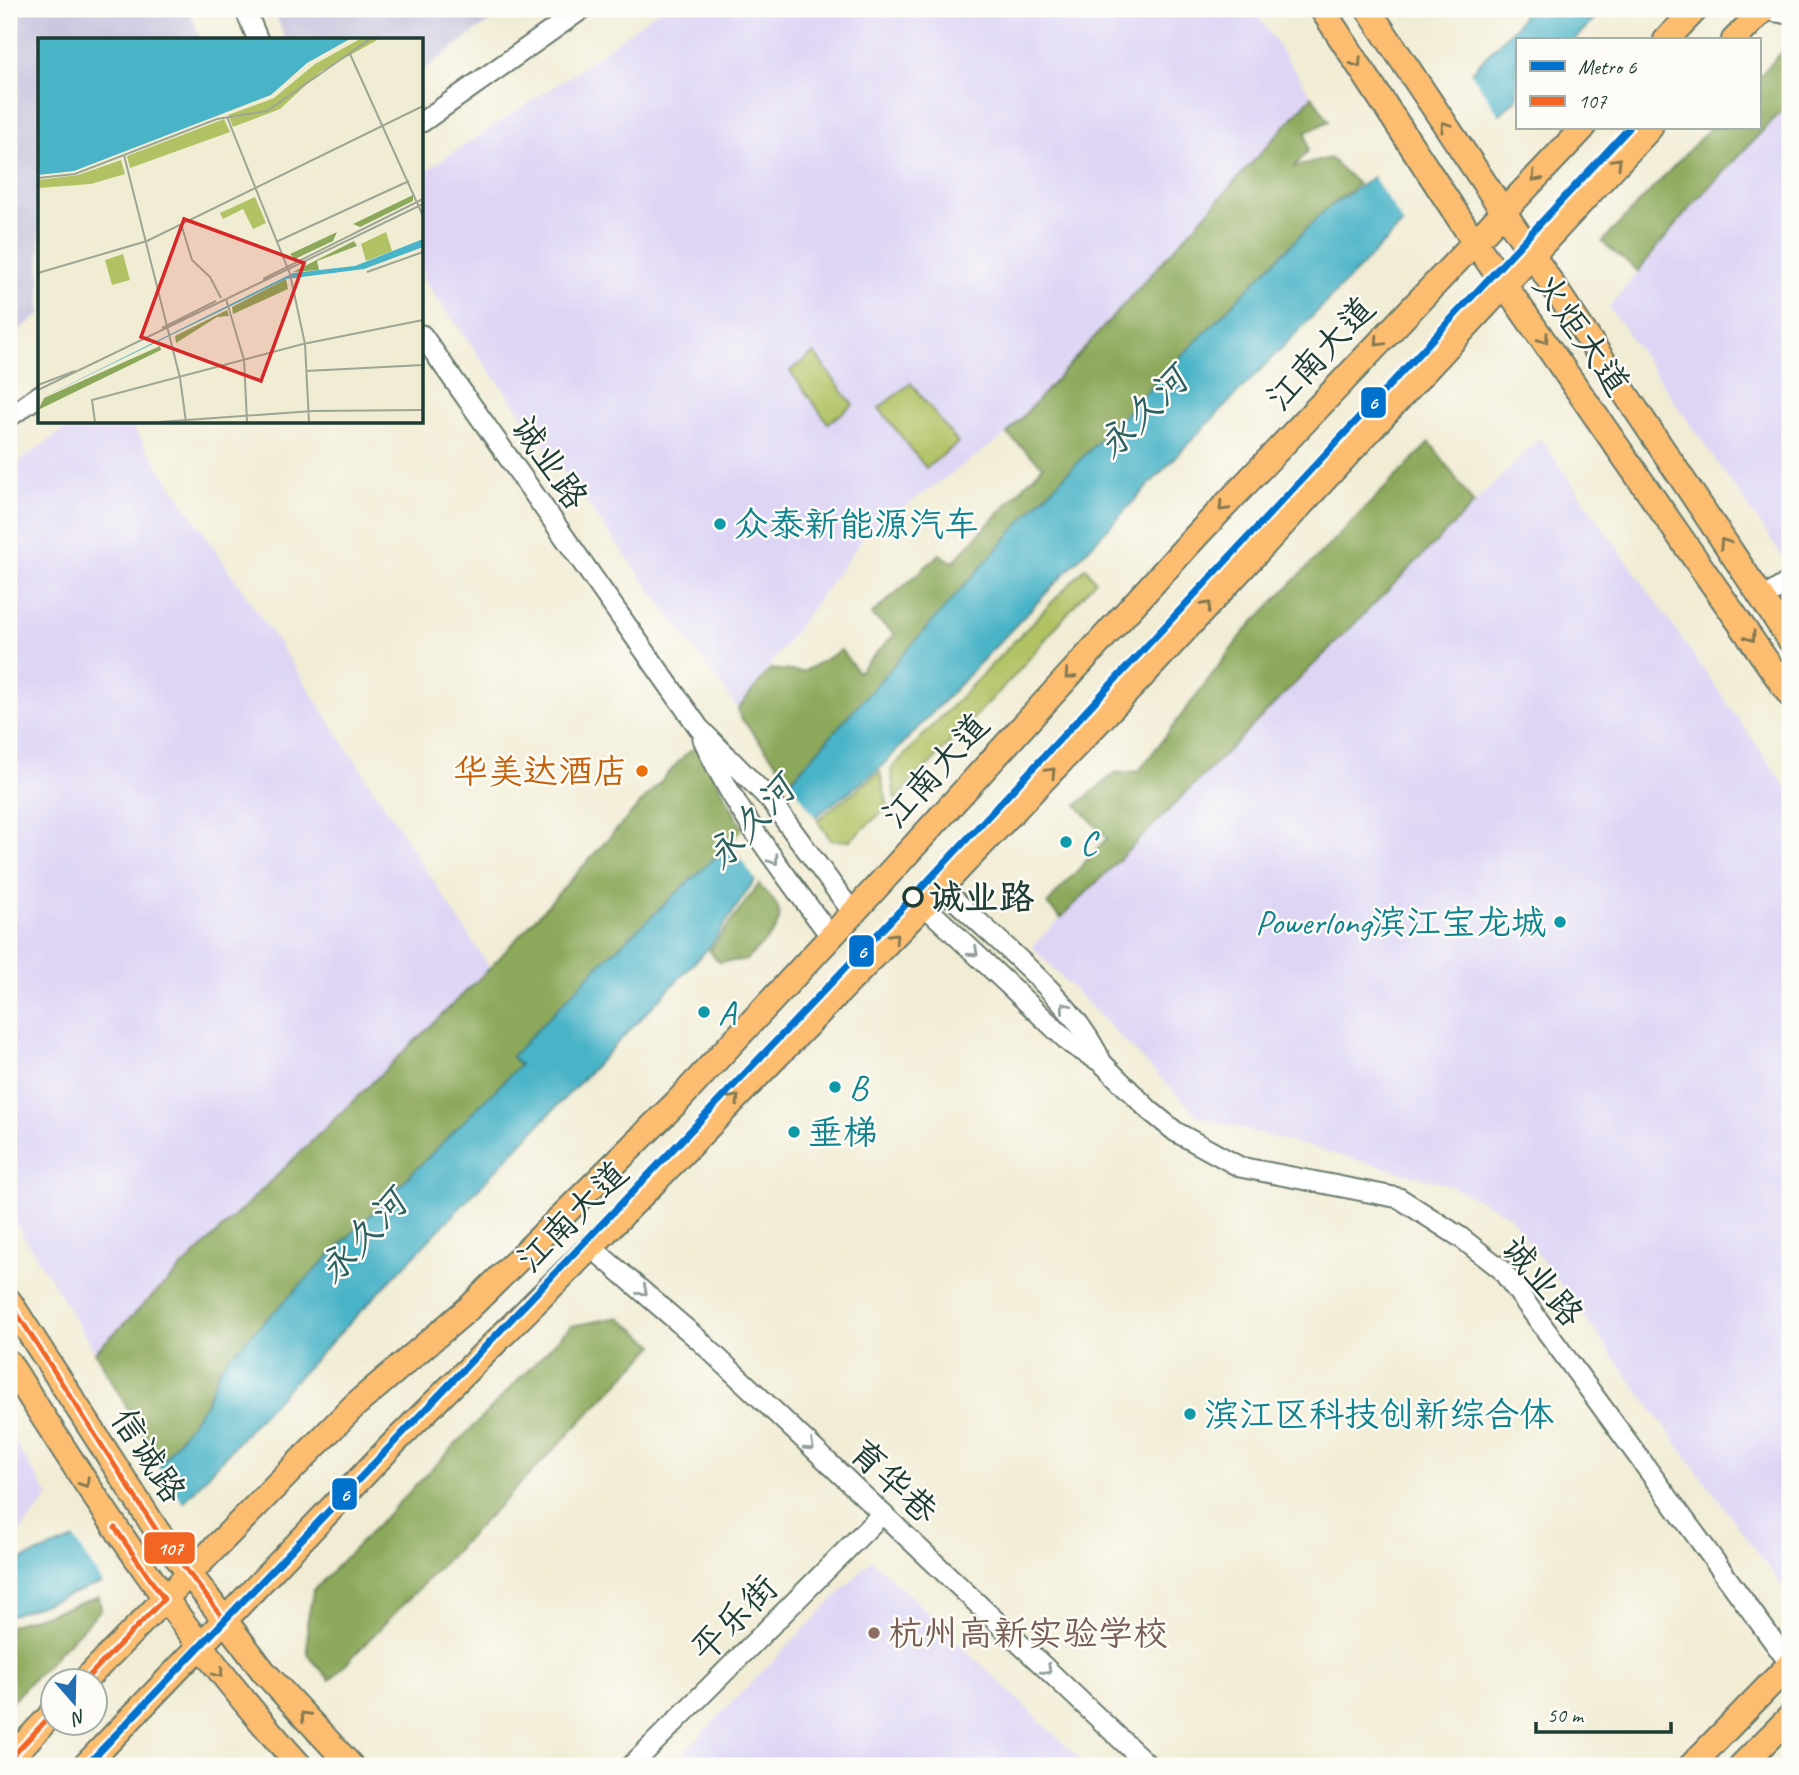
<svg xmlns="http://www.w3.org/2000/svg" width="1799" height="1775" viewBox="0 0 1799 1775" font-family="Caveat,'LXGW WenKai TC',sans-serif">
  <rect width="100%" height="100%" fill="#fdfcf7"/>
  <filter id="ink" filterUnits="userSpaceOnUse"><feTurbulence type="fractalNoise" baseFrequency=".0143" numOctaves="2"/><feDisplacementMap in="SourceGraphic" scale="14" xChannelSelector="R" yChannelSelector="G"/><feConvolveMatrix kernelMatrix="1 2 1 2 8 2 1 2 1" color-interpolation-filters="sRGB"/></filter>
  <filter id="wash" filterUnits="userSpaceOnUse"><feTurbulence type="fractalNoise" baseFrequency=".00686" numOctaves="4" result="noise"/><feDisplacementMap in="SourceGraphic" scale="28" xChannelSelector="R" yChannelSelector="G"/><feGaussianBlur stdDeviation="1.57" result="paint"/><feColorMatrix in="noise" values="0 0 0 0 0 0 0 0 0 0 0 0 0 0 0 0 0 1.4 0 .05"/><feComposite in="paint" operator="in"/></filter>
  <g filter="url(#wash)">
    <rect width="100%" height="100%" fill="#f1ecd4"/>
    <!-- built -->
    <g fill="#ded5f5">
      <path d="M660,9H1253L1312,96L1007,434L866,534L738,709L422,278V173L570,76Z"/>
      <path d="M1790,102V567L1609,307L1693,204Z"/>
      <path d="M75,422H129L293,665L490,968L95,1352L9,1213V469Z"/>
      <path d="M1540,438L1790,792V1597L1509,1215L1449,1185L1199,1117L1032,947Z"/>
      <path d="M9,1433L49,1497L9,1545Z"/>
      <path d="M872,1560L1025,1706L1087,1766H670Z"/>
    </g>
    <!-- industrial -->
    <g fill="#c3c1db">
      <path d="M9,9H189L201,40H40V315L9,337Z"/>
      <path d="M273,9H506L422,71V40H286Z"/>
    </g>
    <!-- green -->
    <g fill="#b1c265" stroke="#68804c" stroke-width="2">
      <path d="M814,353L853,405L828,423L790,371Z"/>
      <path d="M911,383L958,443L926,468L879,408Z"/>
      <path d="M1086,567L1095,581L1016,674L895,800L891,769Z"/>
      <path d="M880,772L888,807L849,841L831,840L817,820Z"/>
    </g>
    <!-- forest -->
    <g fill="#8ca85a" stroke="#567247" stroke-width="2">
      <path d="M1790,43V102L1693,204L1638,271L1602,242L1710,128H1759V77Z"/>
      <path d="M1312,96L1329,121L1306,132L1308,151L1294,167L1330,158L1358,184L1324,211L1037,504L791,781L741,718L738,709L770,669L803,672L841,650L858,672L895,634L871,615L940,554L953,562L1043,466L1007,434Z"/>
      <path d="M1430,442L1474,504L1061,918L1047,904L1107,838L1077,805L1115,773L1139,771L1246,630Z"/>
      <path d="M698,745L745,833L512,1057L520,1065L222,1364L205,1404L160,1465L95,1352L490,968L684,756Z"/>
      <path d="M759,884C764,892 773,898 777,906C788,927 759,946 746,960L719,962L709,951Z"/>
      <path d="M619,1317L655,1345L330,1680L308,1655L307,1624L313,1591L571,1326Z"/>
      <path d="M99,1597L101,1609L9,1704V1626Z"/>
    </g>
    <!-- water -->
    <path fill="#49b3c7" stroke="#34787e" stroke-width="2" d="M1526,9H1604L1574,40H1517V98L1488,125L1418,208L1186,446L878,770L811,820L754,881L710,946L258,1419L185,1501L103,1583L9,1616V1564L75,1539L160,1465L205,1404L222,1364L520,1065L512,1056L601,963L720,853L723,856L732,847L1037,504L1324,211L1392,164L1457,87L1518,23Z"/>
    <!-- pier -->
    <g fill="#f1ecd4">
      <path d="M1469,70L1501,118L1405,226L1371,173L1389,161Z"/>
      <path d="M788,778L817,820L758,883L730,844Z"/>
      <path d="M156,1464L184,1505L104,1585L73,1537Z"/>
    </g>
  </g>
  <g filter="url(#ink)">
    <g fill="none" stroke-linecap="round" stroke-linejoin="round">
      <defs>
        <g id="minor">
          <path d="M245,9L258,40"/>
          <path d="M1763,10L1790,14"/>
          <path d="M422,122L582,9"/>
          <path d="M422,335L699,728L770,800L853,913"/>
          <path d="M9,417L40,395"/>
          <path d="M1762,599L1790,581"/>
          <path d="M703,739C735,812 784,873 831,937"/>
          <path d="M941,887C992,937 1074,999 1102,1063"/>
          <path d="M924,905L1071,1044L1102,1063L1149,1110L1176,1132L1240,1167L1399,1198L1460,1237L1501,1269L1790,1664"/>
          <path d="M591,1247L699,1340L1149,1766"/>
          <path d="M631,1766L882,1514"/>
        </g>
        <g id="major">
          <path d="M1322,9L1474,241L1790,695"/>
          <path d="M1368,9L1790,640"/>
          <path d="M1666,40L1696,9"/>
          <path d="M1734,40L1764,9"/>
          <path d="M9,1301L157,1531L264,1672L351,1766"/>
          <path d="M9,1363C99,1506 187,1641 300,1766"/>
          <path d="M85,1680L355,1405L469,1308L677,1102L853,913L1197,535L1583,128"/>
          <path d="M9,1760L52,1714"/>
          <path d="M85,1766L394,1443L591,1247L924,905L1145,673L1650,128"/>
          <path d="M1691,1766L1790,1664"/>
          <path d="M1741,1766L1790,1717"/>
        </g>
      </defs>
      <!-- minor casing -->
      <use href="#minor" stroke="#687a6c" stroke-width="23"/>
      <!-- major casing -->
      <use href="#major" stroke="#687a6c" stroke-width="28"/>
      <!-- minor -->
      <use href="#minor" stroke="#fff" stroke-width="19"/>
      <!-- major -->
      <use href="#major" stroke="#fcbd6f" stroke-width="24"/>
      <defs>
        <g id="bus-1">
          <path d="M9,1301L157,1531L226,1622L85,1766"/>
          <path d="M85,1680L164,1599L115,1528"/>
          <path d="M9,1760L52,1714"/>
        </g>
      </defs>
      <!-- bus-1 casing -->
      <use href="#bus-1" stroke="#fdfcf7" stroke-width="10"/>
      <!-- bus-1 -->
      <use href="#bus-1" stroke="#f26522" stroke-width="5"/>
      <defs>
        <path id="metro-1" d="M86,1766L911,899L1629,128"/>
      </defs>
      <!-- metro-1 casing -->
      <use href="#metro-1" stroke="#fdfcf7" stroke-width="12"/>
      <!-- metro-1 -->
      <use href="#metro-1" stroke="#0072ce" stroke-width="7"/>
    </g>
    <!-- one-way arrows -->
    <defs><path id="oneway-chevron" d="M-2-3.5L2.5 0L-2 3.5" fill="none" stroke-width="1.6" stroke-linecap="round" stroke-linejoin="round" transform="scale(1.75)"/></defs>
    <g stroke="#82774f">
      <use href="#oneway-chevron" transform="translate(1357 63) rotate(57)"/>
      <use href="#oneway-chevron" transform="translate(1445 126) rotate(-124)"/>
      <use href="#oneway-chevron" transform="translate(1617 162) rotate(-46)"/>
      <use href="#oneway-chevron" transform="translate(1536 177) rotate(133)"/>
      <use href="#oneway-chevron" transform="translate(1544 339) rotate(55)"/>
      <use href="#oneway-chevron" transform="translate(1379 342) rotate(133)"/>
      <use href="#oneway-chevron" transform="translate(1223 507) rotate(133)"/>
      <use href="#oneway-chevron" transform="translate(1724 543) rotate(-124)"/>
      <use href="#oneway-chevron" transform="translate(1207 606) rotate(-47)"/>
      <use href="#oneway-chevron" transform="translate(1751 637) rotate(56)"/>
      <use href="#oneway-chevron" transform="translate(1069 675) rotate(132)"/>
      <use href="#oneway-chevron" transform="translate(1051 772) rotate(-46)"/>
      <use href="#oneway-chevron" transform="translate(894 937) rotate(-46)"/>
      <use href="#oneway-chevron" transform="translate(735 1099) rotate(-46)"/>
      <use href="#oneway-chevron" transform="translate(85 1483) rotate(57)"/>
      <use href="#oneway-chevron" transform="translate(219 1673) rotate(53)"/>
      <use href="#oneway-chevron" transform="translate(305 1716) rotate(-133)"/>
    </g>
    <g stroke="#8f9e9a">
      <use href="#oneway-chevron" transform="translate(774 860) rotate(54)"/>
      <use href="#oneway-chevron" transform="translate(974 952) rotate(43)"/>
      <use href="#oneway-chevron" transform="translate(1065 1007) rotate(-130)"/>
      <use href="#oneway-chevron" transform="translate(643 1291) rotate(41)"/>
      <use href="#oneway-chevron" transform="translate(810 1446) rotate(43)"/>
      <use href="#oneway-chevron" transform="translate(1047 1670) rotate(43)"/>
    </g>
  </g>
  <!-- markers -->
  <g fill="#0f9aa8" stroke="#fdfcf7" stroke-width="2.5">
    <circle cx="720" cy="524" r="7"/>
    <circle cx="1066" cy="842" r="7"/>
    <circle cx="1560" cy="922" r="7"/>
    <circle cx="704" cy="1012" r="7"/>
    <circle cx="835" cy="1087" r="7"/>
    <circle cx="794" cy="1132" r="7"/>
    <circle cx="1190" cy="1414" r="7"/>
  </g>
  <circle fill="#e8710a" stroke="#fdfcf7" stroke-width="2.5" cx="642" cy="771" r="7"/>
  <circle fill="#fdfcf7" stroke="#1f3d34" stroke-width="3.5" cx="913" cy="897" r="9"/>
  <circle fill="#8d6e63" stroke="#fdfcf7" stroke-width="2.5" cx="874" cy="1633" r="7"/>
  <g text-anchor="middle" stroke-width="5" stroke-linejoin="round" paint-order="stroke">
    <!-- street labels -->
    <g font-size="35" fill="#1f3d34" stroke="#fdfcf7">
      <text transform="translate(1582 334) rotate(55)" y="12">火炬大道</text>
      <text transform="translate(1320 353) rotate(-47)" y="12">江南大道</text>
      <text transform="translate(550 462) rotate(55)" y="12">诚业路</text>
      <text transform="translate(935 770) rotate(-48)" y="12">江南大道</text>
      <text transform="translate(572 1216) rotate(-45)" y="12">江南大道</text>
      <text transform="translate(1543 1281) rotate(50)" y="12">诚业路</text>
      <text transform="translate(149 1455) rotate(57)" y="12">信诚路</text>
      <text transform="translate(894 1481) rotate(43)" y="12">育华巷</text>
      <text transform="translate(734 1618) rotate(-45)" y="12">平乐街</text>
    </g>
    <!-- culture labels -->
    <g font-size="35" fill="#0d838f" stroke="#fdfcf7" text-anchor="start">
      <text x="734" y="536">众泰新能源汽车</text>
      <text x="1080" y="854">C</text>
      <text x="1546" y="934" text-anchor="end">Powerlong滨江宝龙城</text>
      <text x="718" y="1024">A</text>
      <text x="849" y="1099">B</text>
      <text x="808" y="1144">垂梯</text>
      <text x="1204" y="1426">滨江区科技创新综合体</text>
    </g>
    <!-- food labels -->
    <g font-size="35" fill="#c56008" stroke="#fdfcf7" text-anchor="end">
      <text x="628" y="783">华美达酒店</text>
    </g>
    <!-- stop labels -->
    <g font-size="35" font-weight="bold" fill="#1f3d34" stroke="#fdfcf7" text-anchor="start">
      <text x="929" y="909">诚业路</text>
    </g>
    <!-- education labels -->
    <g font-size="35" fill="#785e54" stroke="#fdfcf7" text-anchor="start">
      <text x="888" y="1645">杭州高新实验学校</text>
    </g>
    <!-- water labels -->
    <g font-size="37" font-style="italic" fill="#2c6060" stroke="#fdfcf7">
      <text transform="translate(1142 412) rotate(-45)" y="13">永久河</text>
      <text transform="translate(750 822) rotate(-47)" y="13">永久河</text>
      <text transform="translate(362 1236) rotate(-47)" y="13">永久河</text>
    </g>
  </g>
  <!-- overview -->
  <g transform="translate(38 38)">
    <rect width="385" height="385" fill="#f1ecd4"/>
    <path d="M322,1H341L282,34L242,71L195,89L190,77L236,60L277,26ZM186,81L192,94L92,130L89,118ZM83,122L87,136L53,146L0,150V142L40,137ZM217,159L228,185L215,191L205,171L185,181L182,175ZM348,194L354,213L328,223L323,206ZM85,216L92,242L74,247L67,222Z" fill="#b1c265"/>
    <path d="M375,157V163L322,189L315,186ZM299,194L295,203L257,221L252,216ZM316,203L319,208L279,223L281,232L255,234ZM248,241L250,251L195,276L194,269ZM189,272L191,278L179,279L138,305L137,298ZM122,308L123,312L0,372L6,360Z" fill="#8ca85a"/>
    <path d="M0,1H312L269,25L233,57L36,133L0,137ZM385,201V209L326,231L248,241L4,360L255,235L317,228Z" fill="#49b3c7"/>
    <path fill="none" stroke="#9da694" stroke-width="2" d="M312,16L385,178M189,79L252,236L267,306L271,384M86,117L142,340L148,384M0,140L37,136L179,81L229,73L332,1M144,189L154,222L172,239L183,260M240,203L371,143M329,234L385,214M0,235L109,203L385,68M225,241L385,161M188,261L206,322L209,384M124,290L178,263M268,333L385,327M0,347L37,333M0,352L385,166M57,384L54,362L265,306L385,282M121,384L275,373L385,372"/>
    <path fill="#d62828" fill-opacity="0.15" stroke="#d62828" stroke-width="3.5" d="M146,181L266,225L223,343L103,299Z"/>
    <rect width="385" height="385" fill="none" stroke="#1f3d34" stroke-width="3.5"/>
  </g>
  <g stroke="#fdfcf7" stroke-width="2.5">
    <rect x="1360" y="386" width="27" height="33" rx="7" fill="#0072ce"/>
    <rect x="848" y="934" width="27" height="34" rx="7" fill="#0072ce"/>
    <rect x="331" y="1477" width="27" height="34" rx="7" fill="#0072ce"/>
    <rect x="143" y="1531" width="53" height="34" rx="7" fill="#f26522"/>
  </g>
  <g font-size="19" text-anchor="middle" font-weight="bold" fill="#fff">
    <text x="1373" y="409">6</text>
    <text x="862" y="958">6</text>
    <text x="345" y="1501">6</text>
    <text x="170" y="1555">107</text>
  </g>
  <!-- margin -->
  <rect width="1799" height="1775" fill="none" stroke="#fdfcf7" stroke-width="35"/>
  <!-- legend -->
  <rect x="1516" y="38" width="245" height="91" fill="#fdfcf7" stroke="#a4b0a9" stroke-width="2"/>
  <rect x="1530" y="61" width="35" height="10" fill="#0072ce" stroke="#a4b0a9" stroke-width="2"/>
  <text x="1578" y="74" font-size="21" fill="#1f3d34">Metro 6</text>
  <rect x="1530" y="96" width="35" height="10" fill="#f26522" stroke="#a4b0a9" stroke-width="2"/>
  <text x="1578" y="108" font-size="21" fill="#1f3d34">107</text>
  <!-- north arrow -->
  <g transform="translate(74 1702) rotate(160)"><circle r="33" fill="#fdfcf7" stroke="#a4b0a9" stroke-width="2"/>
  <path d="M0-5L12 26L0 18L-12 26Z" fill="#1f6fb2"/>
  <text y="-10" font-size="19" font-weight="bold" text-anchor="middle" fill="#1f3d34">N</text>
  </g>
  <!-- scale -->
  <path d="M1536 1722v10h135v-10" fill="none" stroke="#1f3d34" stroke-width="3.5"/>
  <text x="1547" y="1722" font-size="21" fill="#1f3d34" stroke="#fdfcf7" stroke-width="5" paint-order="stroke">50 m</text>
</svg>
